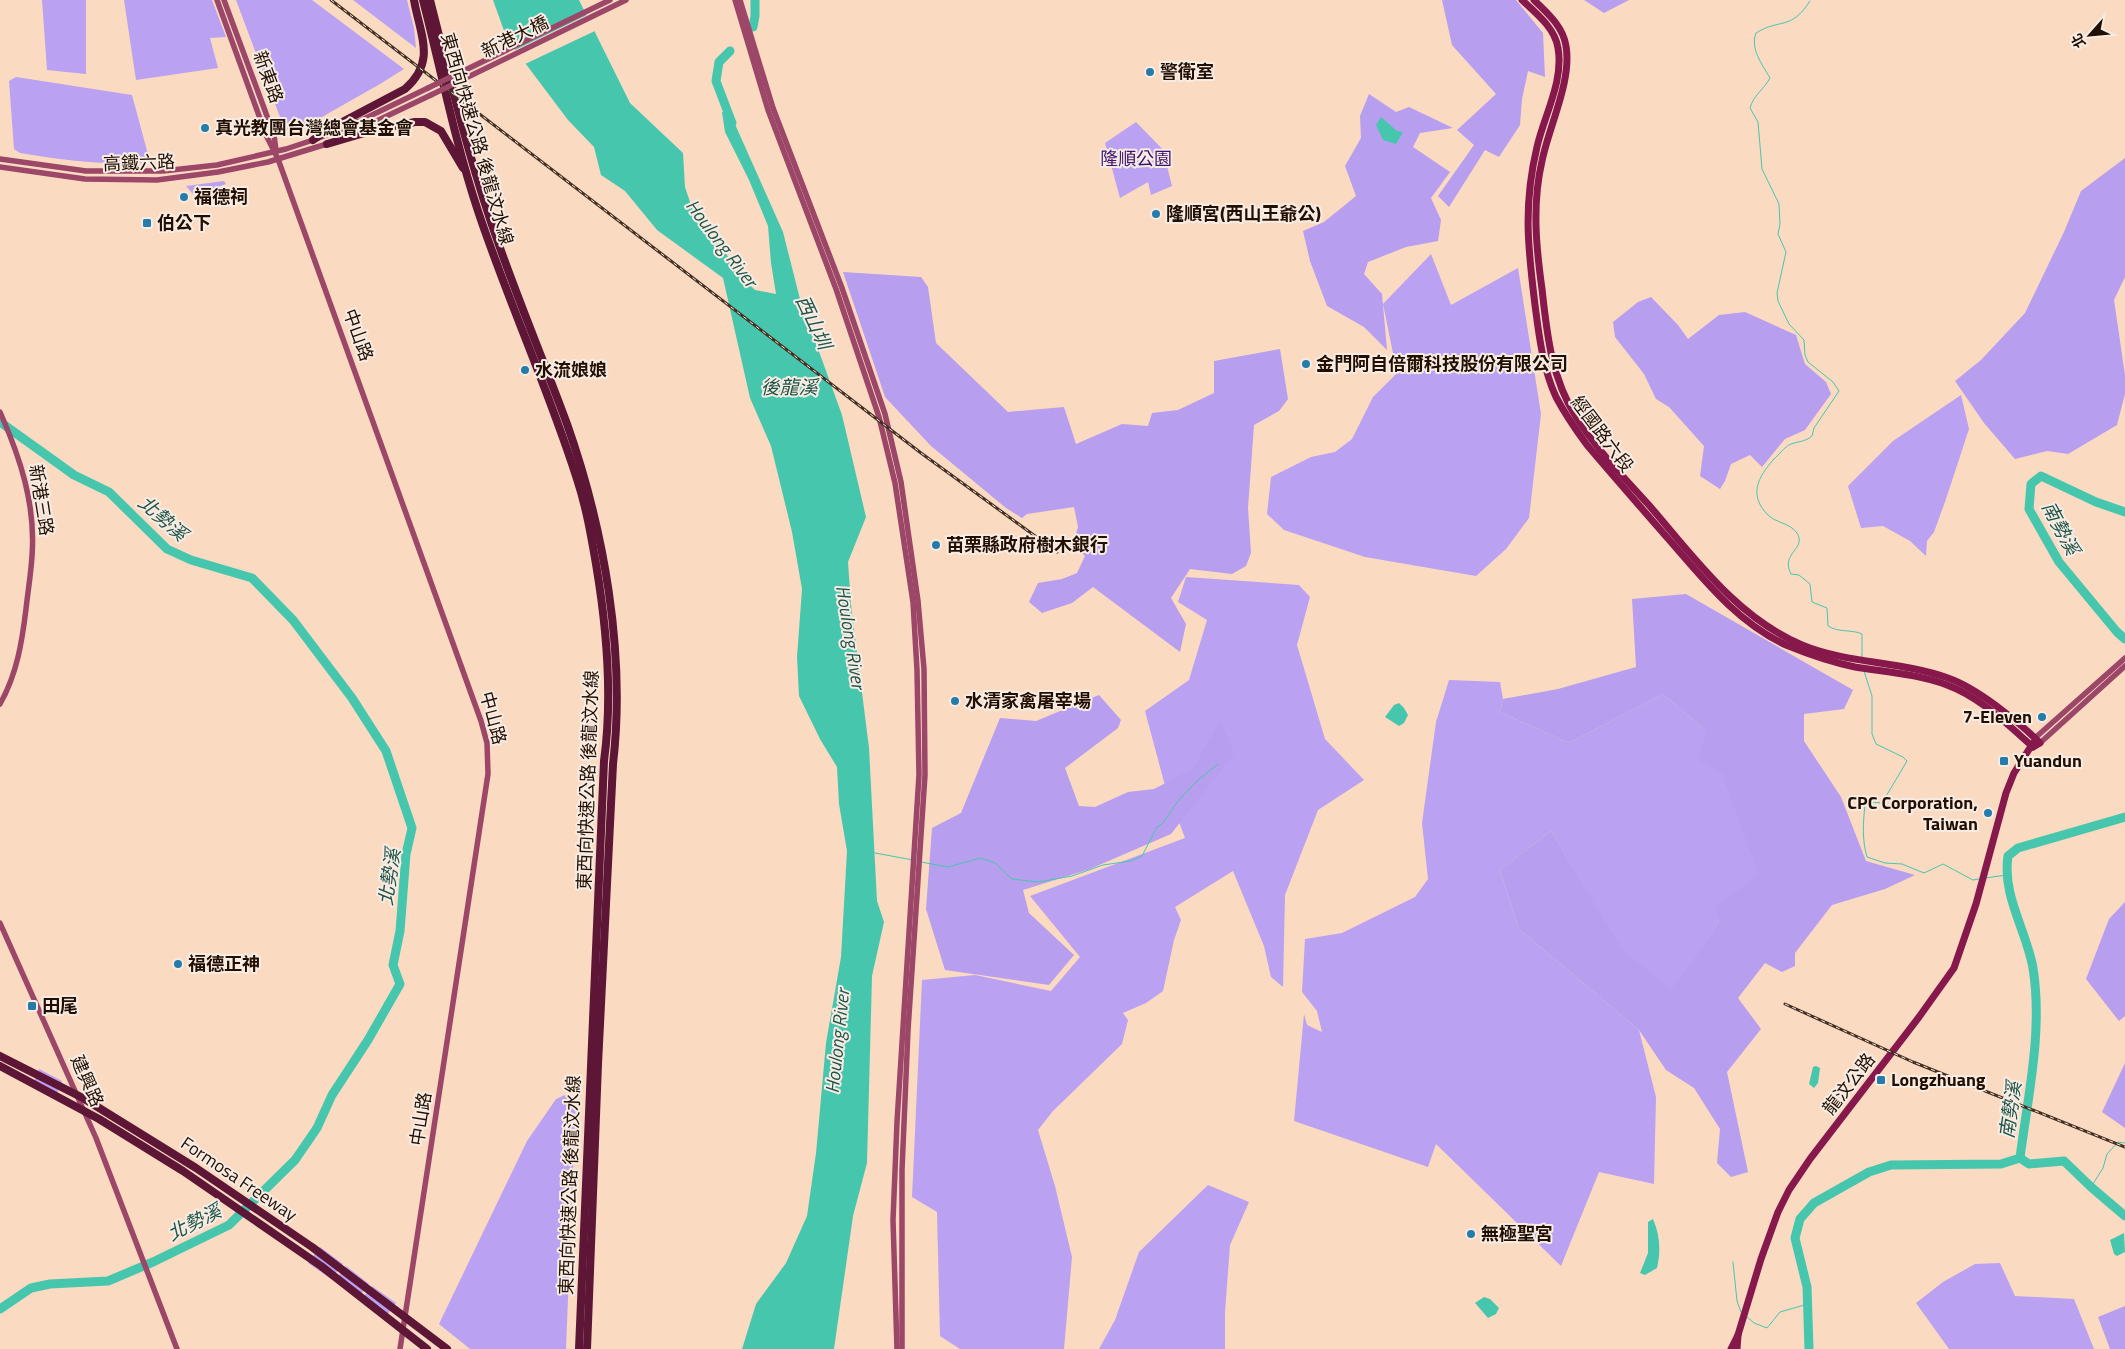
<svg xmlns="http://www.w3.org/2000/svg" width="2125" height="1349" viewBox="0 0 2125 1349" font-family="'Titillium Web','Noto Sans TC',sans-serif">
  <rect width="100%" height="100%" fill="#fbdac2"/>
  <!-- green -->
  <g fill="#baa1f1">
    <path d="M42,0H86V74L47,70Z"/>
    <path d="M124,0H212L226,37L210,38L218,68L136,80Z"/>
    <path d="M236,0H312L404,69L380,84L292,134L283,125Z"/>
    <path d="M353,0H407L414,28L416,48Z"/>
    <path d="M16,77L132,95L150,162C106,166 64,160 20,153L14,149L9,81Z"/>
    <path d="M1136,122L1173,160L1167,166L1172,186L1151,195L1148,182L1120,198L1105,143Z"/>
    <path d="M224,181L226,184L194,195L186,186Z"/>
    <path d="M1431,254L1451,305L1518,268L1541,414L1529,518L1506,549L1476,576L1365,557L1284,530L1267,514L1271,477L1311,457L1335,452L1352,439L1373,397L1397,373L1383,304Z"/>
    <path d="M1961,395L1969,429L1946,499L1934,532L1927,541L1926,556L1910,541L1883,526L1861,528L1848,486L1893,441Z"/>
    <path d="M1186,577L1299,585L1310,597L1297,645L1325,739L1364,780L1318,810L1285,895L1283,987L1271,977L1264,946L1233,871L1175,907L1181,920L1174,940L1163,991L1146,1003L1123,1013L1128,1020L1122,1044L1053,1111L1038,1130L1055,1186L1072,1257L1064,1349H960L940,1336L937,1212L912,1197L922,980L975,975L1051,991L1080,957L1030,896L1185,838L1164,782L1145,711L1189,680L1207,620L1178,602Z"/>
    <path d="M1449,680L1500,682L1503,699L1500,712L1569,743L1663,694L1706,731L1760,874L1716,907L1719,922L1671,991L1623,951L1551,831L1500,870L1519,929L1639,1030L1656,1097L1654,1184L1599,1172L1561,1266L1436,1144L1428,1167L1294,1121L1304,1014L1307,1025L1322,1032L1317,1011L1302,992L1305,939L1342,933L1415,897L1428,879L1422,823L1436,722Z"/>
    <path d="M39,1069L62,1081L55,1099L32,1086Z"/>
    <path d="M565,1095L576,1097L566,1349H470L439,1324L527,1141L556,1099Z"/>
    <path d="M1208,1185L1249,1202L1230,1245L1225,1312V1349H1099L1115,1320L1139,1252Z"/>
    <path d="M320,1247L343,1264L331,1279L308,1263Z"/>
    <path d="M2000,1263L2015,1296L2074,1299L2094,1349H1949L1916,1303L1943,1282L1975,1264Z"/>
    <path d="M346,1266L369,1284L358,1298L335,1281Z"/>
    <path d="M372,1286L396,1303L384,1319L361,1300Z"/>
  </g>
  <!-- forest -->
  <g fill="#b79eef">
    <path d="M1442,0H1516L1543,33L1545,77L1528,71L1522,99L1520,125L1499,157L1485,150L1449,207L1438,196L1474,145L1457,130L1496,94L1452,45Z"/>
    <path d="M1584,0H1629L1604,13Z"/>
    <path d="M1369,94L1396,112L1409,107L1453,128L1420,133L1413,147L1450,172L1431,198L1441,220L1438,241L1406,247L1368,262L1364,274L1382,294L1387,350L1364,327L1327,306L1310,261L1303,231L1324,222L1356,196L1345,166L1361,138L1360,116Z"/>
    <path d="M2125,158V277L2114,300L2125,375V394L2117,425L2068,454L2047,451L2015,459L1984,423L1955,381L1981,360L2025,313L2064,232L2081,191Z"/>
    <path d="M843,272L921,277L928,287L936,343L1008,412L1064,407L1076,444L1122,424L1148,426L1152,413L1178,410L1214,393V361L1280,349L1288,399L1279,411L1254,425L1248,508L1251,553L1246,566L1232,574L1190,569L1171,598L1186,624L1180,652L1093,587L1072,603L1042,613L1029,602L1038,583L1062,579L1077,573L1085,556L1073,544L1078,527L1074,507L1027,514L1022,518L1006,508L931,446L885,397Z"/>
    <path d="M1651,297L1678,325L1688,339L1719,315L1745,312L1796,335L1805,364L1826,382L1831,394L1805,430L1785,439L1762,467L1750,455L1731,464L1725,481L1720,489L1700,476L1704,446L1669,407L1656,399L1644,374L1615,337L1613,322L1638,302Z"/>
    <path d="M1686,594L1853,690L1844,709L1804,714V741L1841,797L1866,861L1915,875L1885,889L1832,905L1795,953V966L1782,972L1765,963L1738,998L1761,1029L1727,1072L1748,1172L1731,1177L1717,1163L1720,1129L1694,1088L1666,1070L1639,1030L1519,929L1500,870L1551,831L1623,950L1671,990L1719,922L1715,907L1759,874L1721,772L1699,760L1706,731L1663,694L1569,743L1500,712L1503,699L1558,689L1636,667L1632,599Z"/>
    <path d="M1099,695L1121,720L1118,728L1065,768L1079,806L1095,807L1128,792L1154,789L1193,769L1220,721L1234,754L1171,834L1090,869L1023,890L1029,913L1074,955L1049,985L945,970L926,909L932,828L961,813L1000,718L1036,721Z"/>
    <path d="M2125,902V1016L2119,1021L2086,979L2109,919Z"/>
    <path d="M2125,1063V1128L2102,1112Z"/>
    <path d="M2125,1306V1349H2110L2098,1317Z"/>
  </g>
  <!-- water -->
  <g fill="#47c6ae">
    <path d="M493,0H579L630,103L683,153L685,187L691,205L705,234L715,238L722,246L737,273L755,290L776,294L771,263L768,226L749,180L725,132L722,112L730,113L783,232L800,299L842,415L866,517L848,562L851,605L869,748L877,901L884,922L872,976L867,1163L853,1216L834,1349H742L756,1304L786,1263L807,1216L816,1153L826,1043L841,957L847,851L839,804L837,767L820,739L799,696L797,657L802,589L792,532L771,446L750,398L723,278L657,230L625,191L601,175L594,147L568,120L507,39Z"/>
    <path d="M1381,117L1397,131L1403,132L1396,144L1383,140L1376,125Z"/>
    <path d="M1399,703L1404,708L1408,715L1404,723L1399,726L1385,717L1394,705Z"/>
    <path d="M1816,1066L1820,1068L1818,1083L1814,1088L1809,1084L1813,1067Z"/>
    <path d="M1653,1219C1660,1235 1661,1251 1657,1268L1645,1275L1640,1273L1648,1253V1222Z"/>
    <path d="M2124,1233L2125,1252L2117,1256L2114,1254L2110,1240Z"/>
    <path d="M1484,1297L1490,1299L1499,1308L1496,1314L1488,1318L1475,1303Z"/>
  </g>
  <!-- pier -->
  <path fill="#fbdac2" d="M589,14L597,30L523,65L513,51Z"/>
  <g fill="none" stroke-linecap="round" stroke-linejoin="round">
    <!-- stream -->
    <g stroke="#47c6ae" stroke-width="1">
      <path d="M1810,1C1791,31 1780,18 1756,33C1750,49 1762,64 1770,78C1764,89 1753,96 1750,108L1758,122L1762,169L1779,204L1780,224L1778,234L1786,252L1777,293L1778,301L1789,324L1804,340L1805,355L1808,362L1833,382L1839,391L1814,428L1812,436C1805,442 1799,441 1791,444C1784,447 1780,454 1774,459C1758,477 1748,495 1768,515C1776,523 1790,523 1797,533C1807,549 1780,553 1791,574L1799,575L1810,584L1812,602L1827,608L1828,626C1839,633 1851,629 1862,634V657"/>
      <path d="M1864,671L1872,696V734L1876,744L1903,757L1907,761L1882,803L1872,802L1865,805C1863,823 1862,840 1867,857L1885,863L1902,864L1924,873L1943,864L1973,880L1979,879"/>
      <path d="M875,853L913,860"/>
      <path d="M921,862L948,867L981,858L995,863L1012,879L1038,882L1072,876L1103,865L1130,861L1142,856L1157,827L1162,824L1178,801L1197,781L1218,764"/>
      <path d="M1985,878L2007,875"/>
      <path d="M2091,1187L2103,1168L2107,1154L2118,1142L2125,1143"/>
      <path d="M1733,1262L1737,1301L1741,1312"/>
      <path d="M1746,1316L1754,1323L1767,1328L1780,1312L1808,1304"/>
    </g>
    <!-- river -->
    <g stroke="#47c6ae" stroke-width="9">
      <path d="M753,27L755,16V0"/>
      <path d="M730,51L719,62L716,81L732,123"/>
      <path d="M0,422L74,475L109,492L167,549L191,560L252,578L293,620L352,698L386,751L412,828L406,854L400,931L393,965L400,984L368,1040L332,1095L317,1128L295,1160L229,1225L153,1262L108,1281L50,1284L31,1288L0,1309"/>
      <path d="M2125,512L2096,502L2041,476L2031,484L2029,509L2059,562L2117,632L2125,639"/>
      <path d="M2020,1158L2029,1164L2064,1161L2091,1187L2125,1216"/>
      <path d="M1809,1349L1807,1287L1795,1238L1800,1219L1814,1203L1869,1172L1891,1165L2001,1164L2020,1158C2028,1095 2043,1031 2033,968C2026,929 2002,896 2008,856L2018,848L2125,817"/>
    </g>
    <!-- secondary -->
    <g stroke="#9c4668" stroke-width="5.5">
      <path d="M217,0L266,135L278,159L481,721L487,743L488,774L400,1349"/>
      <path d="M224,0L274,135L276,150"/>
      <path d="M735,0L768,110L836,289L879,417L895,483L913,602L917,670L919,775L897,1122L893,1220L897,1349"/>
      <path d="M740,0L773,108L842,288L885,414L901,482L918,601L924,669L925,775L908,1030L902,1170V1349"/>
      <path d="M345,136L431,95"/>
      <path d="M0,159L86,171H163L217,165L286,149L313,140L345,128L428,88"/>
      <path d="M0,167L85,179L157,180L218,172L268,162L330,143"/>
      <path d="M0,412C20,457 36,505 32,556C31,573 28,591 26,609C22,642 17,674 0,704"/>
      <path d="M2035,738L2125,658"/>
      <path d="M2040,743L2125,666"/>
      <path d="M0,923L96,1138L177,1349"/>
    </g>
    <!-- primary -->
    <g stroke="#86184c" stroke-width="7">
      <path d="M1522,0C1536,13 1555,28 1558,48C1564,81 1544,116 1537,147C1523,205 1528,248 1535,305C1539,336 1543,369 1556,397C1565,414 1576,430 1587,445C1615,478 1643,510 1671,542C1705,581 1738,623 1786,645C1808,654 1831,662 1855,667C1885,672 1918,674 1947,685C1980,697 2007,724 2033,747"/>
      <path d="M1534,0C1547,13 1563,26 1566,46C1572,81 1549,126 1542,161C1532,204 1536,246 1542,289C1547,334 1551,377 1576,417C1594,446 1624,478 1648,504C1694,557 1736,617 1802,645C1848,664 1901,661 1948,678C1977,688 2018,721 2040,743L2033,747"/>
      <path d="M1731,1349L1738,1335"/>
      <path d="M1737,1349L1738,1335L1761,1259L1778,1212L1789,1190L1810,1159L1919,1017L1954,968L1976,904L2006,793L2014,773L2033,743"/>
    </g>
    <!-- highway -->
    <g stroke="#5d1636" stroke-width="8">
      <path d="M423,0C441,70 455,142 478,211C508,301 548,388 577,479C586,506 591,535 596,564C607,629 613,695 604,761L579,1349"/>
      <path d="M430,0C451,82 470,165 499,245C520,305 545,364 567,424C604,529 626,653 613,764L598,1064L587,1349"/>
      <path d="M313,140L329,129L405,89C437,61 420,35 414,0"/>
      <path d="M327,144L378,129L415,122H425L441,131L463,168"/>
    </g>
    <defs>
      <g id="rail">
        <path d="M331,0L921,453L1057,552"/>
        <path d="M1785,1004L1913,1062L2125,1147"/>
      </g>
    </defs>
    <!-- rail casing -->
    <use href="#rail" stroke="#452f21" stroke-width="3"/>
    <!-- rail -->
    <use href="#rail" stroke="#f7ece4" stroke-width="1" stroke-dasharray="4" stroke-linecap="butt"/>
    <!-- secondary-bridge -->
    <g stroke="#9c4668" stroke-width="5.5">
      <path d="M428,88L610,0"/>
      <path d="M431,95L626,0"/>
    </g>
    <!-- highway-bridge -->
    <g stroke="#5d1636" stroke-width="8">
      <path d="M0,1056L83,1098L196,1168L312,1247L447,1349"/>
      <path d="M0,1066L99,1119L183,1171L321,1266L427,1349"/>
    </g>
  </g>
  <!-- markers -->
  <g fill="#257cab" stroke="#f7ece4" stroke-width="2">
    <circle cx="1150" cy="72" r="5"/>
    <circle cx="205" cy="128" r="5"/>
    <circle cx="184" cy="197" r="5"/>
    <circle cx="1156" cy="214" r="5"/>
    <rect x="142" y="218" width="10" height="10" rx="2.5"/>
    <circle cx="1306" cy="364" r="5"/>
    <circle cx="525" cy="370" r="5"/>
    <circle cx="936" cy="545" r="5"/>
    <circle cx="955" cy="701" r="5"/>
    <circle cx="2042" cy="717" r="5"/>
    <rect x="1999" y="756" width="10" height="10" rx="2.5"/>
    <circle cx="1988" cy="813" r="5"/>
    <circle cx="178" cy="964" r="5"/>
    <rect x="27" y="1001" width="10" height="10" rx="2.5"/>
    <rect x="1876" y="1075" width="10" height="10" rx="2.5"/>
    <circle cx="1471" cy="1234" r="5"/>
  </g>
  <g text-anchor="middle" stroke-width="4" stroke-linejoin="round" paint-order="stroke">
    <!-- street labels -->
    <g font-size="18" fill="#220f02" stroke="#f7ece4">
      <text transform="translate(515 37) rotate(-26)" y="6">新港大橋</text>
      <text transform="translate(268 77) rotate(70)" y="6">新東路</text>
      <text transform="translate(477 139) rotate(74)" y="6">東西向快速公路 後龍汶水線</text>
      <text transform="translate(139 163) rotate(-2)" y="6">高鐵六路</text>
      <text transform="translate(358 335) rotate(70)" y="6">中山路</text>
      <text transform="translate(1602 434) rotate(53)" y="6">經國路六段</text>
      <text transform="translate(41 500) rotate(81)" y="6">新港三路</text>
      <text transform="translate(493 718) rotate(75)" y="6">中山路</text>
      <text transform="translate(588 780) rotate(-88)" y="6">東西向快速公路 後龍汶水線</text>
      <text transform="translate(87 1081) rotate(66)" y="6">建興路</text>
      <text transform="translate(1849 1084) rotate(-52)" y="6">龍汶公路</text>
      <text transform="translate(421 1119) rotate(-81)" y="6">中山路</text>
      <text transform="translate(239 1179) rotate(34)" y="6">Formosa Freeway</text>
      <text transform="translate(570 1185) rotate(-88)" y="6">東西向快速公路 後龍汶水線</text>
    </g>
    <!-- poi labels -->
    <g font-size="18" font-weight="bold" fill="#220f02" stroke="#f7ece4" text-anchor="start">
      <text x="1160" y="78">警衛室</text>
      <text x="215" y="134">真光教團台灣總會基金會</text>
      <text x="194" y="203">福德祠</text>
      <text x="1166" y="220">隆順宮(西山王爺公)</text>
      <text x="157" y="229">伯公下</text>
      <text x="1316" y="370">金門阿自倍爾科技股份有限公司</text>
      <text x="535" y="376">水流娘娘</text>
      <text x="946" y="551">苗栗縣政府樹木銀行</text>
      <text x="965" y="707">水清家禽屠宰場</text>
      <text x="2032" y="723" text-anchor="end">7-Eleven</text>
      <text x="2014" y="767">Yuandun</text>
      <text x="1978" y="809" text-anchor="end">CPC Corporation,<tspan x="1978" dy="21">Taiwan</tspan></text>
      <text x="188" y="970">福德正神</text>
      <text x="42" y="1012">田尾</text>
      <text x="1891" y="1086">Longzhuang</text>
      <text x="1481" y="1240">無極聖宮</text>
    </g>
    <!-- park labels -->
    <g font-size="18" fill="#3e1371" stroke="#f7ece4">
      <text x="1136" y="165">隆順公園</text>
    </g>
    <!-- water labels -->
    <g font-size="19" font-style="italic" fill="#1f5449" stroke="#f7ece4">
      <text transform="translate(722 243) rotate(53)" y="7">Houlong River</text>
      <text transform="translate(814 322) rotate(65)" y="7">西山圳</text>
      <text x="789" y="394">後龍溪</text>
      <text transform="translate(163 518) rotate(41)" y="7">北勢溪</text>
      <text transform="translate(2061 528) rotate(62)" y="7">南勢溪</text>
      <text transform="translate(851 637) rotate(81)" y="7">Houlong River</text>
      <text transform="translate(389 877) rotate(-82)" y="7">北勢溪</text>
      <text transform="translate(837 1041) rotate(-84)" y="7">Houlong River</text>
      <text transform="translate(2010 1110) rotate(-82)" y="7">南勢溪</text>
      <text transform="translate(194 1222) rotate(-27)" y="7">北勢溪</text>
    </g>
  </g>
  <!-- north arrow -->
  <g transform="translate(2090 35) rotate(243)" stroke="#f7ece4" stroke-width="4" paint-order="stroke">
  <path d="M0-4L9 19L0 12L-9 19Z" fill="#220f02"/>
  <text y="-8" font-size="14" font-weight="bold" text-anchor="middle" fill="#220f02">北</text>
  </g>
</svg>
